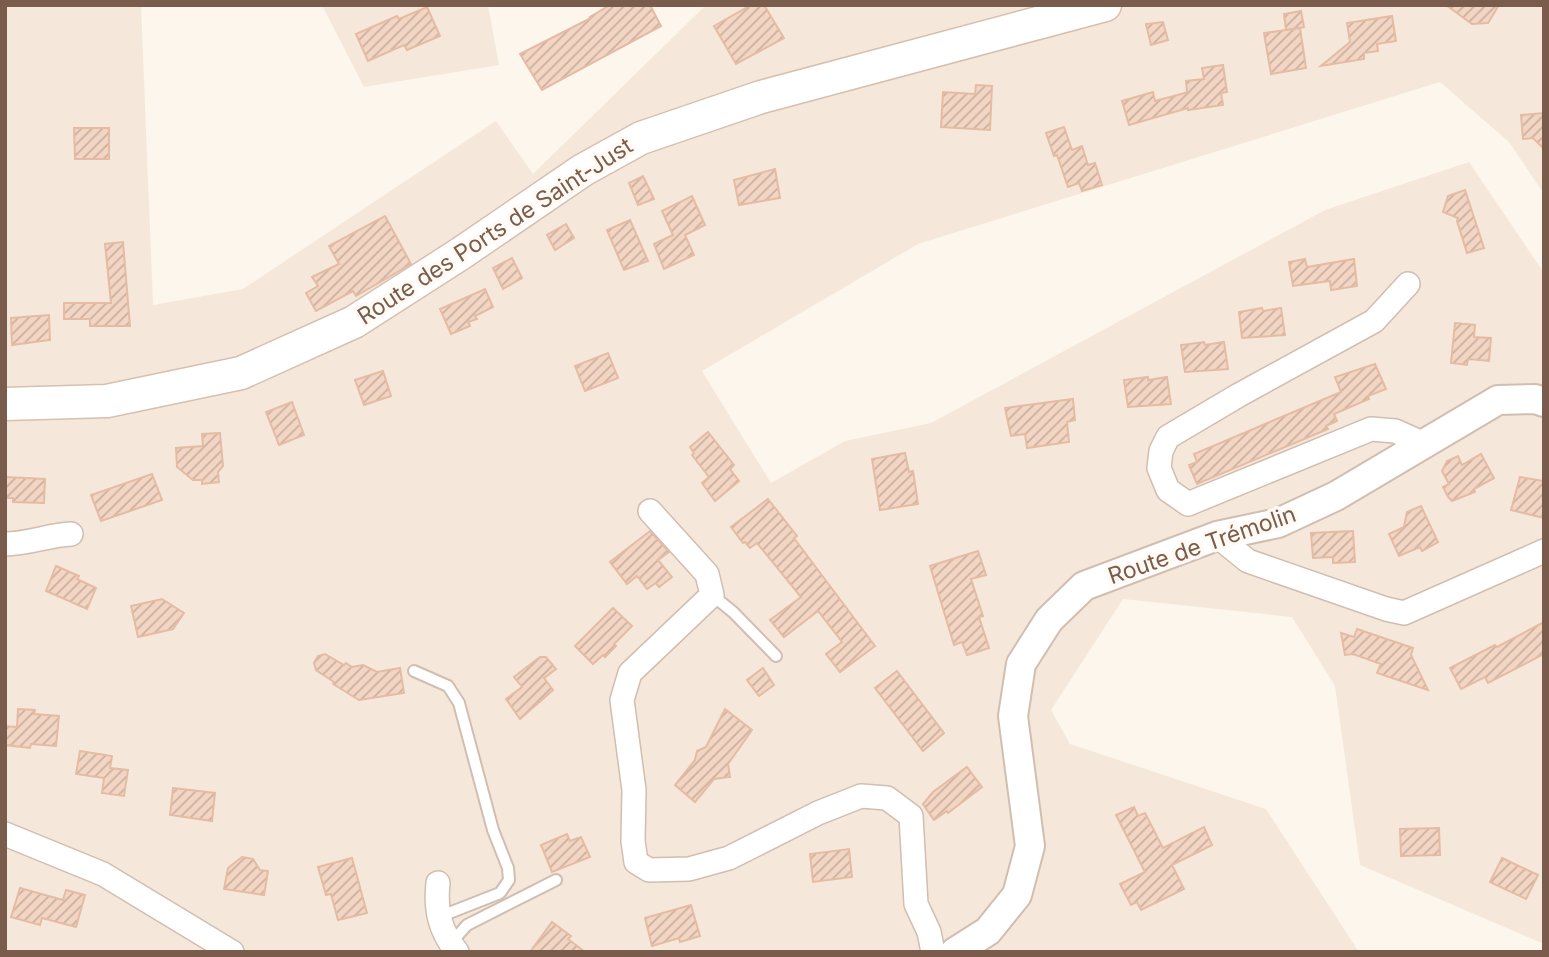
<svg xmlns="http://www.w3.org/2000/svg" width="1549" height="957" viewBox="0 0 1549 957" font-family="Inter,sans-serif">
  <defs>
    <pattern id="building-hatch" width="6" height="6" patternUnits="userSpaceOnUse" patternTransform="scale(1.75)"><rect width="6" height="6" fill="#f3d5c3"/><path d="M-1 1l2-2M0 6l6-6M5 7l2-2" fill="none" stroke="#cab0a1"/></pattern>
  </defs>
  <rect width="100%" height="100%" fill="#fdf6ec"/>
  <!-- residential -->
  <g fill="#f5e8da">
    <path d="M5,5H141L153,305L243,289L496,121L533,174L706,5H1544V194L1509,142L1440,82L918,244L702,371L771,483L845,441L931,423L1325,210L1469,162L1544,273V944L1360,865L1335,686L1292,617L1123,599L1051,710L1070,744L1266,809L1359,952H5Z"/>
    <path d="M322,5H488L499,65L364,87Z"/>
  </g>
  <!-- building -->
  <g fill="url(#building-hatch)" stroke="#e6bba3" stroke-width="2">
    <path d="M610,5H650L661,26L542,90L520,54L591,18L590,17Z"/>
    <path d="M751,5H764L784,38L736,64L714,26Z"/>
    <path d="M1446,5H1499L1488,23L1472,24Z"/>
    <path d="M427,7L440,36L407,50L404,45L368,61L356,34L397,16L399,19Z"/>
    <path d="M1301,11L1304,27L1300,28L1306,68L1271,74L1264,33L1299,28L1286,30L1284,14Z"/>
    <path d="M1392,16L1396,41L1377,44L1378,51L1364,53V59L1321,66L1350,42L1347,23Z"/>
    <path d="M1163,22L1168,40L1151,45L1146,24Z"/>
    <path d="M1223,65L1227,92L1221,93L1223,105L1188,110V108L1129,125L1122,101L1153,92L1155,101L1185,93L1187,92L1186,81L1204,79L1202,68Z"/>
    <path d="M976,85L992,86L990,130L941,127L943,92L975,94Z"/>
    <path d="M1544,113V149L1533,138L1523,139L1521,115Z"/>
    <path d="M1064,127L1072,150L1082,146L1088,165L1095,163L1102,185L1082,191L1079,183L1068,187L1057,155L1054,156L1046,133Z"/>
    <path d="M74,128H109V159H75Z"/>
    <path d="M775,169L780,198L739,205L734,180Z"/>
    <path d="M643,176L654,199L638,205L629,183Z"/>
    <path d="M1465,190L1484,248L1467,253L1457,221L1458,218L1443,212L1448,196Z"/>
    <path d="M692,196L705,225L685,235L694,255L664,269L654,244L673,235L662,211Z"/>
    <path d="M385,216L411,264L356,296L353,291L316,311L306,293L318,286L312,277L339,264L329,246Z"/>
    <path d="M630,220L648,261L624,270L607,230Z"/>
    <path d="M566,224L574,238L555,250L547,235Z"/>
    <path d="M123,242L130,326H90V319H64V303H111L105,244Z"/>
    <path d="M512,258L522,278L503,289L493,268Z"/>
    <path d="M1305,259L1307,267L1354,259L1357,286L1331,290L1330,281L1293,286L1289,262Z"/>
    <path d="M485,289L493,307L475,316L477,319L468,322L470,326L451,334L440,309Z"/>
    <path d="M1262,308L1263,311L1281,308L1285,335L1242,338L1239,312Z"/>
    <path d="M49,315L50,340L12,345L11,318Z"/>
    <path d="M1455,323L1475,325L1474,337L1491,338L1489,361L1468,359L1467,365L1451,363Z"/>
    <path d="M1204,342L1205,345L1224,342L1228,369L1185,372L1181,345Z"/>
    <path d="M608,353L618,378L585,391L575,366Z"/>
    <path d="M1375,364L1386,389L1368,396L1369,399L1334,414L1337,421L1326,426L1328,429L1197,484L1189,465L1197,462L1194,454L1341,392L1335,377Z"/>
    <path d="M383,371L391,396L364,405L355,380Z"/>
    <path d="M1148,377V380L1167,377L1171,404L1128,407L1124,380Z"/>
    <path d="M1073,399L1075,420L1067,422L1069,442L1027,448L1025,434L1011,436L1005,408Z"/>
    <path d="M292,402L304,435L279,445L266,412Z"/>
    <path d="M708,432L734,465L730,469L739,481L715,501L702,483L709,477L692,455L694,453L690,447Z"/>
    <path d="M220,433L223,466L218,472L219,482L202,484V480H193L177,467L176,448L203,446L202,434Z"/>
    <path d="M905,453L909,472L913,471L918,504L880,510L872,459Z"/>
    <path d="M1481,454L1494,478L1474,489L1475,492L1452,501L1448,497L1443,487L1449,484L1442,471L1447,461L1458,456L1462,465Z"/>
    <path d="M152,474L162,500L101,521L91,495Z"/>
    <path d="M5,477L45,479L44,503L13,502V498H5Z"/>
    <path d="M1520,477L1544,481V518L1511,510Z"/>
    <path d="M768,499L797,536L794,538L875,646L840,672L826,654L842,642L818,611L784,637L770,620L801,597L757,543L750,548L745,542L743,543L731,527Z"/>
    <path d="M1421,506L1438,542L1422,551L1420,547L1399,556L1389,534L1404,527L1407,512Z"/>
    <path d="M650,531L669,552L658,560L672,577L659,587L656,583L647,589L637,576L627,584L610,562Z"/>
    <path d="M1353,531L1355,562L1333,563V557L1313,558L1311,533Z"/>
    <path d="M978,551L986,575L971,579L983,616L979,617L989,648L967,655L962,642L954,645L930,566Z"/>
    <path d="M56,566L79,576L77,579L96,588L87,609L46,591Z"/>
    <path d="M162,599L184,613L173,629L138,637L131,606Z"/>
    <path d="M613,608L632,626L614,644L616,646L605,657L603,655L593,664L575,646Z"/>
    <path d="M1544,622V654L1488,683L1485,677L1461,689L1450,668L1495,645L1497,647Z"/>
    <path d="M1357,629L1413,648L1411,655L1428,690L1377,673L1381,664L1353,654L1345,655L1341,633L1354,637Z"/>
    <path d="M325,654L344,665L346,663L352,667L363,665L377,672L400,668L404,693L359,700L333,684L334,682L316,670L314,663L318,656Z"/>
    <path d="M540,657H546L556,669L544,678L553,690L520,719L506,699L522,687L514,677Z"/>
    <path d="M763,668L774,685L759,696L747,680Z"/>
    <path d="M897,671L944,733L923,751L875,688Z"/>
    <path d="M18,709L35,710L34,714L59,716L56,746L31,744L30,748L5,745V726L17,727Z"/>
    <path d="M725,709L752,730L728,764L730,777L714,779L695,802L675,785L695,760L697,751L706,747Z"/>
    <path d="M80,751L112,756L110,768L128,770L124,796L102,793L104,778L76,774Z"/>
    <path d="M967,767L982,787L948,813L947,811L934,820L923,804L933,792Z"/>
    <path d="M173,788L215,793L212,821L170,815Z"/>
    <path d="M1134,807L1138,816L1145,813L1163,848L1204,827L1212,845L1172,865L1184,889L1141,910L1137,902L1131,905L1120,884L1145,872L1116,815Z"/>
    <path d="M1439,828L1440,855L1401,856L1400,829Z"/>
    <path d="M567,834L570,841L581,837L590,857L552,872L541,845Z"/>
    <path d="M849,849L852,877L813,882L810,854Z"/>
    <path d="M242,857L253,859L260,870L268,871L264,895L224,889L228,868Z"/>
    <path d="M352,858L367,913L338,920L331,894L326,895L318,867Z"/>
    <path d="M1502,858L1538,875L1526,899L1490,882Z"/>
    <path d="M20,888L63,900L66,890L85,895L76,927L42,918L40,925L11,917Z"/>
    <path d="M691,905L700,936L680,942L679,938L652,946L645,918Z"/>
    <path d="M552,922L571,936L568,939L585,952H530Z"/>
  </g>
  <g fill="none" stroke-linecap="round" stroke-linejoin="round">
    <defs>
      <g id="service">
        <path d="M712,595L733,612L776,656"/>
        <path d="M414,671L448,686L459,703L493,830L508,868L509,880L500,893L439,917"/>
        <path d="M450,944L467,925L556,880"/>
      </g>
      <g id="minor">
        <path d="M1408,284L1374,321L1239,395L1168,437L1161,451L1159,468L1168,490L1188,504L1371,429L1395,431L1422,443"/>
        <path d="M650,511L707,574L712,595L630,673L622,700L634,790L633,841L636,862L649,870L689,869L729,858L818,813L861,796L887,798L911,816L916,904L929,932L933,952"/>
        <path d="M1217,536L1248,561L1386,609L1404,613L1544,551"/>
        <path d="M5,544C28,544 49,535 71,534"/>
        <path d="M5,834L103,874L232,952"/>
        <path d="M438,883C435,910 440,931 457,952"/>
      </g>
      <path id="tertiary" d="M955,952L988,931L1017,895L1030,846L1013,716L1021,664L1049,620L1084,586L1217,536L1278,523L1336,496L1498,400L1535,399L1544,402"/>
      <path id="secondary" d="M5,404L107,401L241,373L354,322L460,254L583,170L641,138L761,97L1105,5"/>
    </defs>
    <!-- service casing -->
    <use href="#service" stroke="#d1beb0" stroke-width="14"/>
    <!-- minor casing -->
    <use href="#minor" stroke="#d1beb0" stroke-width="26"/>
    <!-- tertiary casing -->
    <use href="#tertiary" stroke="#d1beb0" stroke-width="32"/>
    <!-- secondary casing -->
    <use href="#secondary" stroke="#d6c0b0" stroke-width="35"/>
    <!-- service -->
    <use href="#service" stroke="#fff" stroke-width="10"/>
    <!-- minor -->
    <use href="#minor" stroke="#fff" stroke-width="23"/>
    <!-- tertiary -->
    <use href="#tertiary" stroke="#fff" stroke-width="28"/>
    <!-- secondary -->
    <use href="#secondary" stroke="#fff" stroke-width="32"/>
  </g>
  <g text-anchor="middle" stroke-width="7" stroke-linejoin="round" paint-order="stroke">
    <!-- street labels -->
    <g font-size="23" fill="#7a5c4d" stroke="#fffaf3">
      <text transform="translate(495 231) rotate(-33)" y="8">Route des Ports de Saint-Just</text>
      <text transform="translate(1202 545) rotate(-19)" y="8">Route de Trémolin</text>
    </g>
  </g>
  <!-- border -->
  <rect width="1549" height="957" fill="none" stroke="#7a5c4d" stroke-width="14"/>
</svg>
